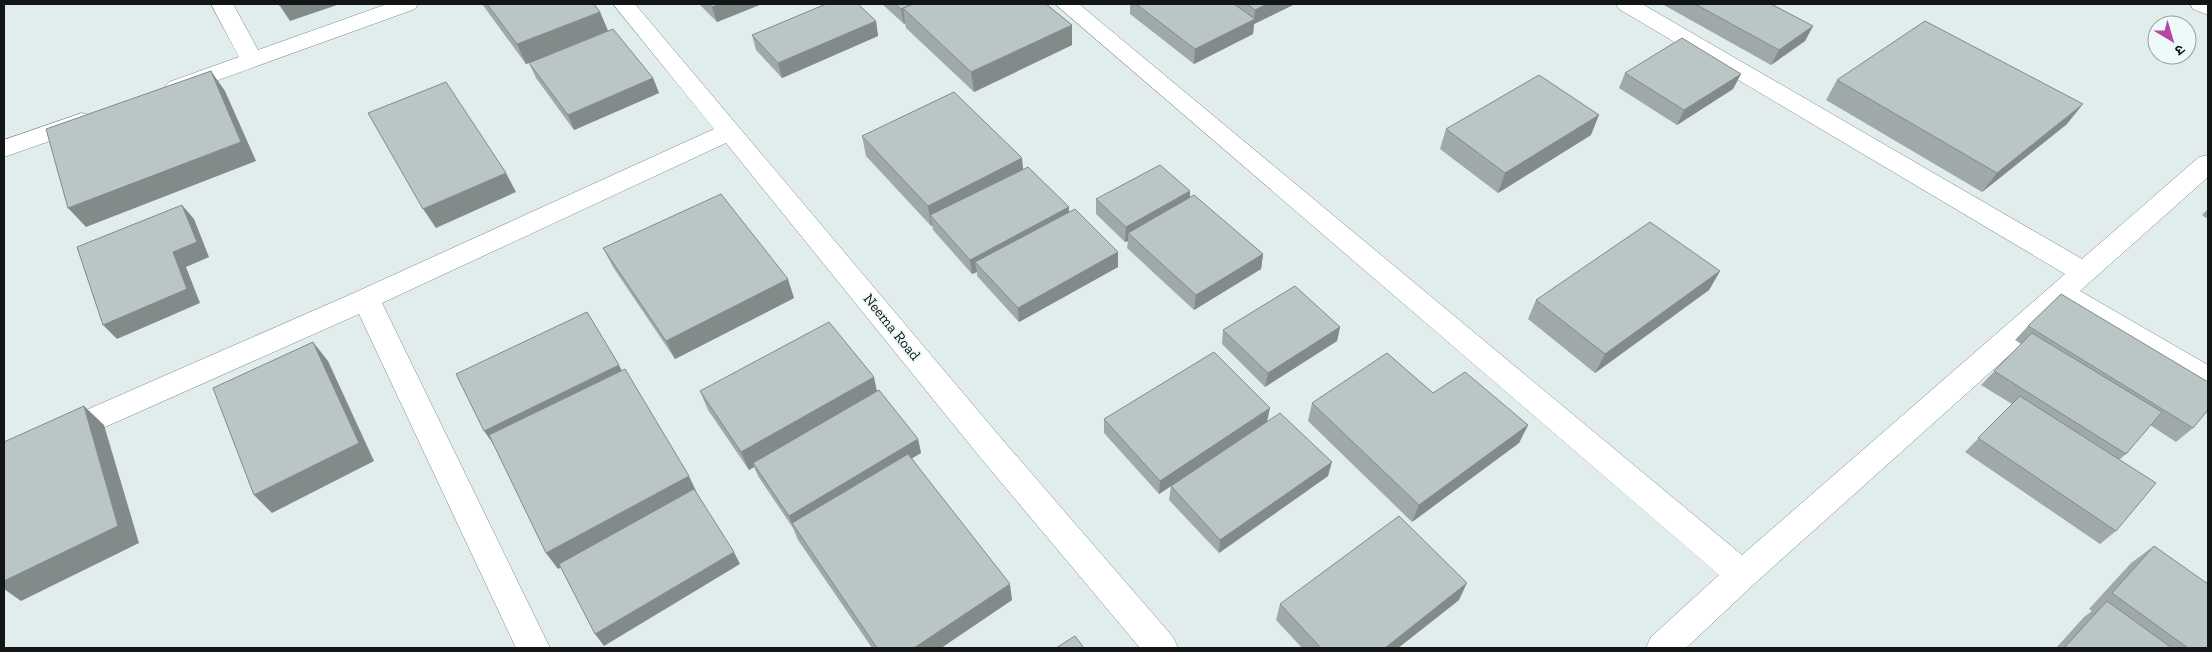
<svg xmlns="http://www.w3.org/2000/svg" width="2212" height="652" viewBox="0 0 2212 652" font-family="'Zilla Slab','Noto Sans Devanagari',serif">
  <rect width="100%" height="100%" fill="#e1ecec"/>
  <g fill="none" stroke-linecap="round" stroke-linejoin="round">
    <defs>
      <g id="minor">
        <path d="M211,4H233L258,50L387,4H418L415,9L185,92L177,95L169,92L165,87L169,82L239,57Z"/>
        <path d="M613,4H635L1001,438L1173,637L1178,648H1140L979,456L726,143L382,303L550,648H516L359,314L4,472V446L356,292L714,129Z"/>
        <path d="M1055,4H1079L1742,555L2065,274L1619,9L1616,4H1642L2082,259L2199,157L2208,155V177L2080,291L2208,365V390L2198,387L2063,307L1753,585L1686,648H1646L1651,637L1719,575Z"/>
        <path d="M2190,4H2208V15L2193,9Z"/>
        <path d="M82,113L90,115L94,121L90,127L4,157V140Z"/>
      </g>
    </defs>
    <!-- minor casing -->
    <use href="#minor" stroke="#808a8a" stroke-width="1"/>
    <!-- minor -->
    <use href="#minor" fill="#fff" fill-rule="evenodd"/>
  </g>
  <!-- wall -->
  <g fill="#a0a9a9">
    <path d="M482,4H594L600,12L608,31L526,64Z"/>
    <path d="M699,4H762L717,22Z"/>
    <path d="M882,4H1046L1072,25V45L974,92L906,28L905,23L904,24Z"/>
    <path d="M1130,4H1295L1254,24L1253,34L1194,64L1130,14Z"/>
    <path d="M1662,4H1771L1813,26L1805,41L1771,65Z"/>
    <path d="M876,21L878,36L782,78L756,50L752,35Z"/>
    <path d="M529,63L653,78L659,93L574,130L536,78Z"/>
    <path d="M1625,73L1741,74L1733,89L1677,125L1619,88Z"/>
    <path d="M1837,80L2067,124L1982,192L1826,100Z"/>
    <path d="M1446,129L1591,135L1498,193L1440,149Z"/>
    <path d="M862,136L1023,169L1069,207V212L1118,252V267L1019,322L977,276V272L972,274L933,230L932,225L931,226L866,156Z"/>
    <path d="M1190,191V198L1263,254L1261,269L1194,310L1127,248L1128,241L1125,242L1096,214V199Z"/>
    <path d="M2208,209V219L2202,215Z"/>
    <path d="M603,248L794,298L675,359L613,267Z"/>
    <path d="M1720,271L1709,290L1595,373L1528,319L1536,300Z"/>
    <path d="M2028,326L2193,428L2176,442L2150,425L2126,454L2119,460L2116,531L2100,544L1965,452L2012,404L1981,385L2021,344L2015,340Z"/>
    <path d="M1340,327L1337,341L1265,387L1222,344L1223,330Z"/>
    <path d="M700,391L877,392L918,439L921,453L912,458L1012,600L941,648H872L798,540L793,528L758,476L754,467L749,470L708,410Z"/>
    <path d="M1433,393L1528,425L1519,443L1412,522L1308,421L1312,403Z"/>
    <path d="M1104,419L1267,421L1328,476L1219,553L1169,500L1171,486L1185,477L1159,494L1104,433Z"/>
    <path d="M2154,546L2208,648H2056L2084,617L2092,611L2089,609L2131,563Z"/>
    <path d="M1459,600L1398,648H1302L1276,620L1280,604Z"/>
  </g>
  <!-- shaded-wall -->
  <g fill="#828a8a">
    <path d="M287,4H340L290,21L280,6Z"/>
    <path d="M721,4H762L717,22L712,7Z"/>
    <path d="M1267,4H1295L1254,24L1253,34L1194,64L1195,49L1254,19L1255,10Z"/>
    <path d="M903,8L905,23L904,24L901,9Z"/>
    <path d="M600,12L608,31L526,64L517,44Z"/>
    <path d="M876,21L878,36L782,78L778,63Z"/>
    <path d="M1072,25V45L974,92L971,72Z"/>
    <path d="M1813,26L1805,41L1771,65L1779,50Z"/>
    <path d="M211,71L225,91L256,161L86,227L68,208Z"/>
    <path d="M1741,74L1733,89L1677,125L1684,110Z"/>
    <path d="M653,78L659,93L574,130L568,115Z"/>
    <path d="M2083,104L2067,124L1982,192L1997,173Z"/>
    <path d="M1599,115L1591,135L1498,193L1505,173Z"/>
    <path d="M1022,158L1024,178L930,215L932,225L931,226L928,206Z"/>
    <path d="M506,173L516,192L436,228L423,209Z"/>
    <path d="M1190,191L1189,206L1128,233V241L1125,242L1126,227Z"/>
    <path d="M182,205L194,219L209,257L186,267L200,303L117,339L103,325L173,252Z"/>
    <path d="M1069,207V222L975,262L977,272L972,274L970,260Z"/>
    <path d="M1118,252V267L1019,322L1018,308Z"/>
    <path d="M1263,254L1261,269L1194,310L1196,295Z"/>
    <path d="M1720,271L1709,290L1595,373L1605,354Z"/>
    <path d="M788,279L794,298L675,359L666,341Z"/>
    <path d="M1340,327L1337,341L1265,387L1268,373Z"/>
    <path d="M313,342L328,361L374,461L272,513L254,495Z"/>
    <path d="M619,365L626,379L494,445L484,431Z"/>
    <path d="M874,377L878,396L753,463L754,467L749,470L741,452Z"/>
    <path d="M84,406L104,425L139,543L21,601L4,589V581Z"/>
    <path d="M1270,408L1267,422L1159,494L1160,481Z"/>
    <path d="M1528,425L1519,443L1412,522L1419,505Z"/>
    <path d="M918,439L921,453L795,528L792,524L789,516Z"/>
    <path d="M1332,462L1328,476L1219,553L1220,540Z"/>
    <path d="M689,476L697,493L558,569L546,553Z"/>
    <path d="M734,552L740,564L604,646L595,634Z"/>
    <path d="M1467,583L1459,600L1398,648H1385Z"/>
    <path d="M1010,584L1012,600L941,648H914Z"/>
  </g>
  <!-- building -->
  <g fill="#bac5c5" stroke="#828a8a">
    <path d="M279,4H287L280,6Z"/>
    <path d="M487,4H594L600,12L517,44Z"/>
    <path d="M709,4H721L712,7Z"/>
    <path d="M826,4H858L876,21L778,63L752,35Z"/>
    <path d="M895,4H913L901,9Z"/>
    <path d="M913,4H1046L1072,25L971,72L903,8Z"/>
    <path d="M1136,4H1234L1255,19L1195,49Z"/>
    <path d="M1247,4H1267L1255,10Z"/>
    <path d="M1695,4H1771L1813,26L1779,50Z"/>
    <path d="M1925,21L2083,104L1997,173L1837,80Z"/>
    <path d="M613,29L653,78L568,115L529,63Z"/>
    <path d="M1682,38L1741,74L1684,110L1625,73Z"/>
    <path d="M211,71L241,142L68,208L46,129Z"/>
    <path d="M1539,75L1599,115L1505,173L1446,129Z"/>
    <path d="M446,82L506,173L423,209L368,113Z"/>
    <path d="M954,92L1022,158L928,206L862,136Z"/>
    <path d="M1160,165L1190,191L1126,227L1096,199Z"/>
    <path d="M1028,167L1069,207L970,260L930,215Z"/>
    <path d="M721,194L788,279L666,341L603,248Z"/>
    <path d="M1194,195L1263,254L1196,295L1128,233Z"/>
    <path d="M182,205L197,242L173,252L187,289L103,325L77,247Z"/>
    <path d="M1075,209L1118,252L1018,308L975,262Z"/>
    <path d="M1650,222L1720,271L1605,354L1536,300Z"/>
    <path d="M1295,286L1340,327L1268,373L1223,330Z"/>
    <path d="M2061,294L2208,382V410L2193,428L2028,326Z"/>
    <path d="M587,312L619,365L484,431L456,374Z"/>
    <path d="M829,322L874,377L741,452L700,391Z"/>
    <path d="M2032,333L2162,412L2126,454L1994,371Z"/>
    <path d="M313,342L359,443L254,495L213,388Z"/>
    <path d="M1214,352L1270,408L1160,481L1104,419Z"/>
    <path d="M1387,353L1433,393L1465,372L1528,425L1419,505L1312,403Z"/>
    <path d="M625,369L689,476L546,553L489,435Z"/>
    <path d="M879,390L918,439L789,516L753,463Z"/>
    <path d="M2020,396L2156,483L2116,531L1978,438Z"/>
    <path d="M84,406L118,526L4,581V442Z"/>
    <path d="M1280,413L1332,462L1220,540L1171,486Z"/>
    <path d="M908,454L1010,584L914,648H877L792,523Z"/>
    <path d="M694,489L734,552L595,634L559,564Z"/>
    <path d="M1399,516L1467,583L1385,648H1321L1280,604Z"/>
    <path d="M2154,546L2208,584V648H2188L2112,593Z"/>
    <path d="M2107,601L2172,648H2064Z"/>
    <path d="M1075,636L1084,648H1056Z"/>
  </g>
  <g text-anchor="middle" stroke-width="4" stroke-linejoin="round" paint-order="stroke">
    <!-- street labels -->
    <g font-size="15" fill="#111515" stroke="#eefaf9">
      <text transform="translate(892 327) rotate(51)" y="5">Neema Road</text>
    </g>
  </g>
  <!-- border -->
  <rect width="2212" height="652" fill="none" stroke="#111515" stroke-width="10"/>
  <!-- north arrow -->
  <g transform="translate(2172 40) rotate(142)"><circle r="24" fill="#eefaf9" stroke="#969e9e"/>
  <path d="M0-4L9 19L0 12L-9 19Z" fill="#b647a4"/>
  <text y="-8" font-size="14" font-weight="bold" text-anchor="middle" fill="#111515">उ</text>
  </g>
</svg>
